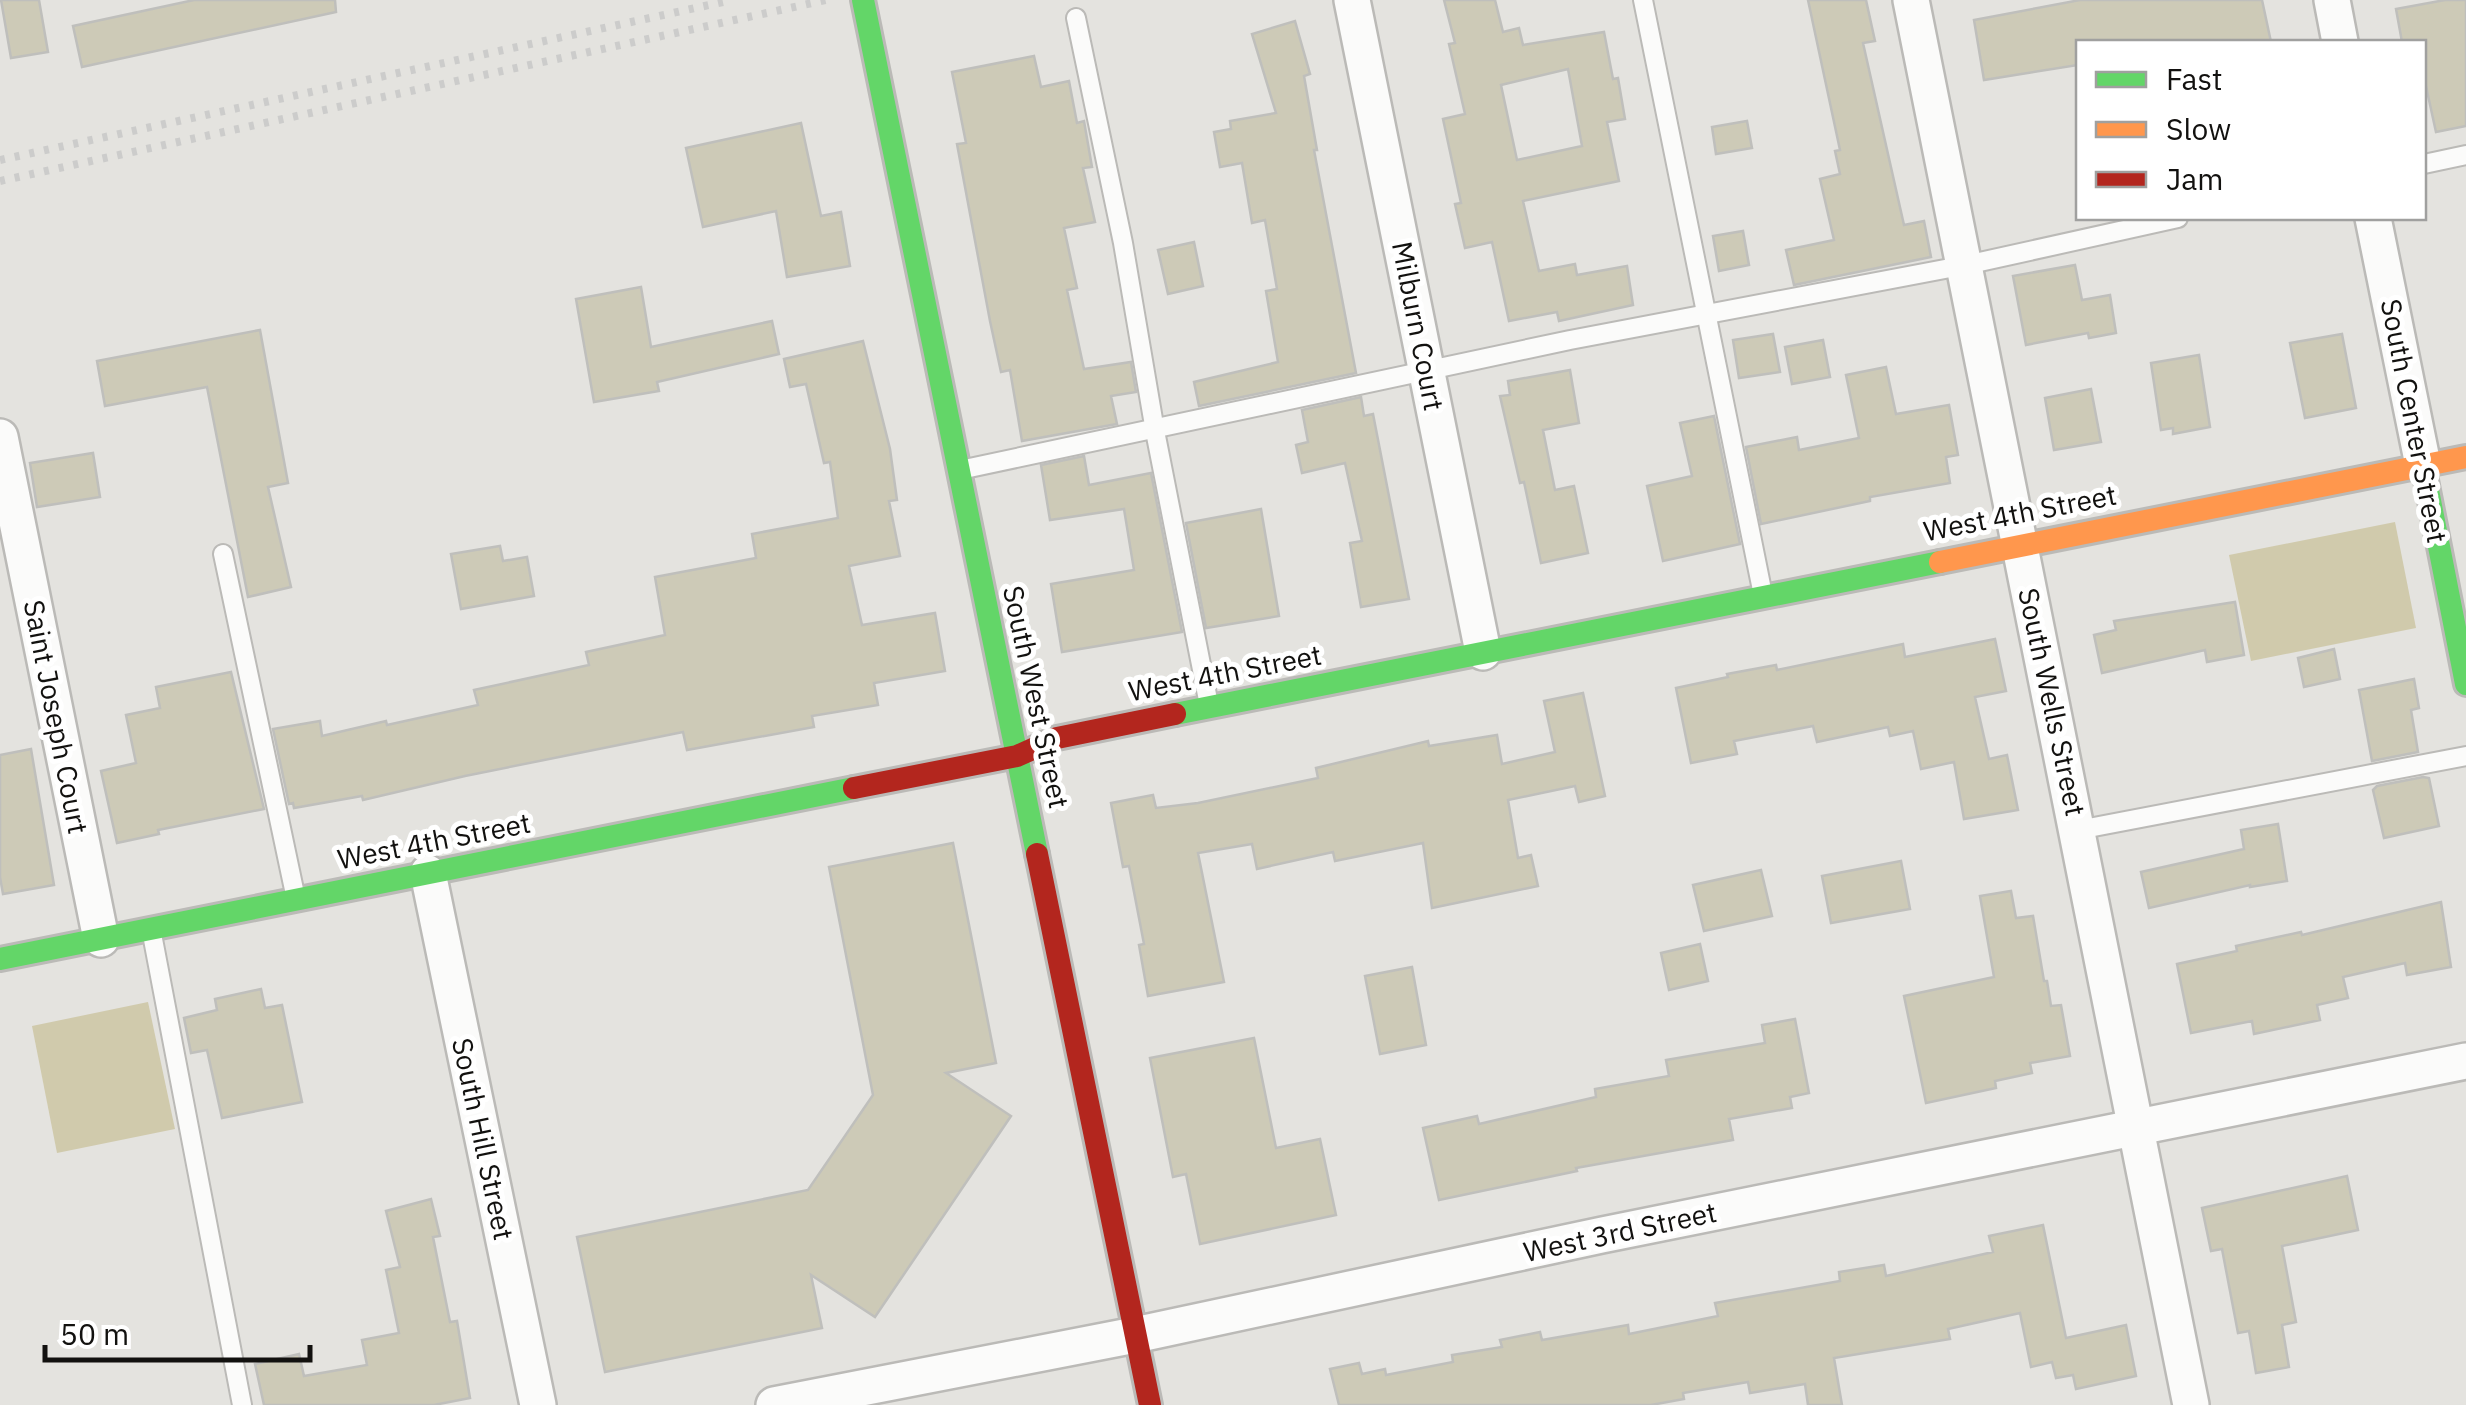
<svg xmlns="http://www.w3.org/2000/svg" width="2466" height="1405" viewBox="0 0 2466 1405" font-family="'IBM Plex Sans',sans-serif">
  <rect width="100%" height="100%" fill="#e4e3df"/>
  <!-- green -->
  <g fill="#d0caac">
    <path d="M2395,522L2416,628L2251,661L2229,555Z"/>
    <path d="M148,1002L175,1129L57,1153L32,1026Z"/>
  </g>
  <!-- building -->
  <g fill="#cdcab7" stroke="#bfbfbc" stroke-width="2.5" fill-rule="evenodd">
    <path d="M1,0H39L48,52L11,58Z"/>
    <path d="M194,0H335L336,12L82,67L73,26Z"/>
    <path d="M1444,0H1495L1503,32L1519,28L1523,45L1604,32L1613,79L1618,78L1625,119L1607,122L1619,181L1523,201L1539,271L1575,264L1577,275L1627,266L1633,305L1559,321L1557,312L1509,321L1492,242L1465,248L1455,204L1461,203L1443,119L1465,114L1449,44L1455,43ZM1568,69L1582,146L1517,160L1501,85Z"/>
    <path d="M1808,0H1866L1875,41L1863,43L1904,225L1924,221L1931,257L1794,285L1786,250L1834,240L1820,179L1840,174L1835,151L1840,150Z"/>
    <path d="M2080,0H2262L2271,42H2078V65L1984,80L1974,20Z"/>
    <path d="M2445,0H2466V126L2436,132L2424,77V42H2402L2396,9Z"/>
    <path d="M1295,21L1310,74L1304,76L1317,150H1314L1356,373L1199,406L1194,382L1278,362L1266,291L1277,289L1265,220L1252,223L1242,163L1220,167L1214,132L1231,129L1230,121L1276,113L1252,34Z"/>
    <path d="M1034,56L1041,87L1069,81L1077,123L1084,121L1092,167L1083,168L1095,222L1064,228L1077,288L1067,290L1084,369L1131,362L1136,392L1111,396L1117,424L1022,441L1010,370L1001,372L990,321L957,144L966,143L952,72Z"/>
    <path d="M1747,121L1752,148L1716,154L1712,127Z"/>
    <path d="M801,123L821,216L841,212L850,266L787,277L776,211L703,227L686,148Z"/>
    <path d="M1743,231L1749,265L1719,271L1713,236Z"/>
    <path d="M1194,242L1203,286L1168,294L1158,250Z"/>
    <path d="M2075,265L2082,300L2110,295L2116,333L2089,338L2088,333L2026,345L2013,276Z"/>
    <path d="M641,287L651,347L772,321L779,354L657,382L659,391L594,402L576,299Z"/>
    <path d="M260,330L288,483L268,487L291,587L248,597L207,387L105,406L97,361Z"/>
    <path d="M1773,334L1780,372L1739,378L1733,340Z"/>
    <path d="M2342,334L2356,408L2305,418L2290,343Z"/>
    <path d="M1823,340L1830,377L1792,384L1785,347Z"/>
    <path d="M863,341L890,449L897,500L889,501L900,556L849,566L862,625L935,613L945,671L874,683L878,705L812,716L814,727L687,750L683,732L465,776L363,800L362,796L294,808L293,803L289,804L273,729L320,721L322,736L386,721L387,725L478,705L474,690L589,665L586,652L665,635L655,577L756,558L752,534L838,518L830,462L824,463L806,384L790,387L784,359Z"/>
    <path d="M2199,355L2210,427L2173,434V428L2161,430L2151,363Z"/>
    <path d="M1886,367L1896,414L1949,405L1958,455L1946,457L1950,483L1870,497V501L1761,524L1746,447L1797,437L1799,450L1859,438L1846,375Z"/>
    <path d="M1570,370L1579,423L1543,430L1555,490L1574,486L1588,553L1541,563L1524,482L1520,483L1500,396L1510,395L1508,381Z"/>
    <path d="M2091,389L2101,442L2054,450L2045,398Z"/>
    <path d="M1361,397L1364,416L1373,414L1409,599L1361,607L1350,543L1362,541L1345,463L1302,473L1296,445L1308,442L1302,410Z"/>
    <path d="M1714,416L1740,544L1663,561L1647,486L1692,476L1680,423Z"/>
    <path d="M93,453L100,497L37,507L30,463Z"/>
    <path d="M1084,456L1089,485L1151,473L1182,632L1062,652L1051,584L1134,570L1124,509L1050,520L1041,465Z"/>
    <path d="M1261,509L1279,616L1206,628L1186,523Z"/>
    <path d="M500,546L503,561L527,557L534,596L461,609L451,554Z"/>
    <path d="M2235,602L2244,655L2207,662L2205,650L2102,673L2094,635L2116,630L2114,621Z"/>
    <path d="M1995,639L2006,691L1975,697L1989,759L2007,755L2018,810L1964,819L1954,762L1921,769L1913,731L1890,736L1888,727L1817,742L1813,726L1734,741L1737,754L1691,763L1676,688L1728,677L1727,674L1776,665L1777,670L1903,644L1905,657Z"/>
    <path d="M2334,649L2340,679L2304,687L2298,658Z"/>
    <path d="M231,672L264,809L158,830L159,834L117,843L101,771L136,763L126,715L160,708L156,687Z"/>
    <path d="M2414,679L2419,708L2411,710L2418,752L2372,761L2359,690Z"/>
    <path d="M1583,693L1605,796L1579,802L1575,786L1508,800L1518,858L1531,855L1538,886L1432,908L1423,843L1335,861L1333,852L1257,869L1252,844L1198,853L1224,982L1148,996L1139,945L1144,944L1129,866L1123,867L1111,803L1153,795L1156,808L1198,803L1318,778L1316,768L1428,741L1429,746L1497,735L1502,764L1555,752L1544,701Z"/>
    <path d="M31,749L54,885L3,894L0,877V755Z"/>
    <path d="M2423,777L2429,778L2439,826L2384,838L2373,790L2377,786Z"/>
    <path d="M2278,824L2287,881L2250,887V885L2149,908L2141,872L2244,849L2241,830Z"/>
    <path d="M953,843L996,1063L946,1073L1011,1116L875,1317L811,1275L822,1328L605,1372L577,1237L808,1190L873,1095L829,867Z"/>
    <path d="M1901,861L1910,909L1831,923L1822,876Z"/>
    <path d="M1761,870L1772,916L1704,931L1693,885Z"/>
    <path d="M2011,891L2016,918L2033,916L2044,981H2047L2051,1006L2061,1005L2070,1056L2030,1063L2032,1073L1995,1081L1996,1088L1926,1103L1904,996L1994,977L1980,896Z"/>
    <path d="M2441,902L2451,967L2407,975L2405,963L2343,977L2348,998L2317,1005L2320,1020L2254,1034L2252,1021L2191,1033L2177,964L2237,951L2236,946L2301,932L2302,935Z"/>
    <path d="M1700,944L1708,981L1669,990L1661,953Z"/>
    <path d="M1412,967L1426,1045L1380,1054L1365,976Z"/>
    <path d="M261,989L265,1008L282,1005L302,1102L222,1118L207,1050L191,1053L184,1018L217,1010L215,999Z"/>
    <path d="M1795,1019L1809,1093L1790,1097L1792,1108L1729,1119L1733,1140L1576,1168L1577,1171L1439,1200L1423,1128L1477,1116L1479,1124L1596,1097L1595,1089L1669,1076L1666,1060L1765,1043L1762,1025Z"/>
    <path d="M1254,1038L1276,1148L1320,1139L1336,1215L1200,1244L1186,1174L1173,1177L1150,1058Z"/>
    <path d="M2347,1176L2358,1230L2282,1246L2296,1322L2282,1325L2289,1367L2256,1373L2249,1331L2238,1333L2222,1249L2211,1251L2202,1208Z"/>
    <path d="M431,1199L440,1236L433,1237L450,1322L457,1321L470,1398L434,1405H264L255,1364L299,1354L304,1376L367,1365L362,1340L399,1333L386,1270L400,1267L386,1211Z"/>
    <path d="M2043,1225L2066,1338L2126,1325L2136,1376L2076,1389L2073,1375L2056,1378L2052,1362L2031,1367L2020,1313L1948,1329L1950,1339L1834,1358L1842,1405H1808L1805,1384L1750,1393L1748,1382L1683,1393L1684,1399L1651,1405H1339L1330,1369L1359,1363L1362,1374L1385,1369L1386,1375L1453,1362L1452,1355L1502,1347L1500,1340L1540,1332L1542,1340L1628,1325L1629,1334L1718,1316L1715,1303L1840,1281L1839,1272L1884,1265L1886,1276L1993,1252L1989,1236Z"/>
  </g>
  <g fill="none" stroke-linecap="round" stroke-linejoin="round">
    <defs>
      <g id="lane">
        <path d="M1643,0L1763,595"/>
        <path d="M1076,18L1123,243L1155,431L1209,705"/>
        <path d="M2424,164L2466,155"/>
        <path d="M960,470L1570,340L1966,265L2178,218"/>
        <path d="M223,554L296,899"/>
        <path d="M2078,830L2466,756"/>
        <path d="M152,934L242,1405"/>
      </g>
      <g id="street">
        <path d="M1352,0L1483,652"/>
        <path d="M1911,0L2191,1405"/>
        <path d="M2332,0L2340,42"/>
        <path d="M2373,218L2423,465"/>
        <path d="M0,437L101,939"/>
        <path d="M428,873L538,1405"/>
        <path d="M774,1405L1135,1335L1602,1235L2466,1061"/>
      </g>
      <g id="fast">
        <path d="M863,0L1037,854"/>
        <path d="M2423,465L2466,684"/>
        <path d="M1175,714L1940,562"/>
        <path d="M0,959L854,788"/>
      </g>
      <path id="slow" d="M1940,562L2466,457"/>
      <g id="jam">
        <path d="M854,788L1017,756L1057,738L1175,714"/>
        <path d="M1037,854L1150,1405"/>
      </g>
    </defs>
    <!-- lane casing -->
    <use href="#lane" stroke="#bbbab7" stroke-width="22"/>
    <!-- street casing -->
    <use href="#street" stroke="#bbbab7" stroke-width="40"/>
    <!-- fast casing -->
    <use href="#fast" stroke="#bbbab7" stroke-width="28"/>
    <!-- slow casing -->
    <use href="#slow" stroke="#bbbab7" stroke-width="28"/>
    <!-- jam casing -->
    <use href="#jam" stroke="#bbbab7" stroke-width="28"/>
    <!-- lane -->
    <use href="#lane" stroke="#fbfbfa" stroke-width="18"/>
    <!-- street -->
    <use href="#street" stroke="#fbfbfa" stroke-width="35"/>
    <!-- fast -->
    <use href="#fast" stroke="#63d668" stroke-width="22"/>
    <!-- slow -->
    <use href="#slow" stroke="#ff974d" stroke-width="22"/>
    <!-- jam -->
    <use href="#jam" stroke="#b3261e" stroke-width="22"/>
    <!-- rail -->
    <g stroke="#cccccb" stroke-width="8" stroke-dasharray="5 10" stroke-linecap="butt">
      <path d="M0,160L732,0"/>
      <path d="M0,181L826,0"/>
    </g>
  </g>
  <g text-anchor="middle" stroke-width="10" stroke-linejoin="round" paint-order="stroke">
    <!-- street labels -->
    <g font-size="28" fill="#12110f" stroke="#fff">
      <text transform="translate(1418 326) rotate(79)" y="10">Milburn Court</text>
      <text transform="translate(2414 421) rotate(79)" y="10">South Center Street</text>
      <text transform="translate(2020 513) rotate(-11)" y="10">West 4th Street</text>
      <text transform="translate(1225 673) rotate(-11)" y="10">West 4th Street</text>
      <text transform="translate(1036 697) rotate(78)" y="10">South West Street</text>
      <text transform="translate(2052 702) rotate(78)" y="10">South Wells Street</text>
      <text transform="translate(56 717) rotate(79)" y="10">Saint Joseph Court</text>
      <text transform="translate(434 841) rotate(-11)" y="10">West 4th Street</text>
      <text transform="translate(483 1139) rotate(78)" y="10">South Hill Street</text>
      <text transform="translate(1620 1232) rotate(-12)" y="10">West 3rd Street</text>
    </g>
  </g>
  <!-- legend -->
  <rect x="2076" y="40" width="350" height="180" fill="#ffffff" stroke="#a0a09f" stroke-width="2.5"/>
  <rect x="2096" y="72" width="50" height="15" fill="#63d668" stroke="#a0a09f" stroke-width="2.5"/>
  <text x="2166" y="90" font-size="30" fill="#12110f">Fast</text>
  <rect x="2096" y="122" width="50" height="15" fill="#ff974d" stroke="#a0a09f" stroke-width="2.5"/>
  <text x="2166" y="140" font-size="30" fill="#12110f">Slow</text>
  <rect x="2096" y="172" width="50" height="15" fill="#b3261e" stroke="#a0a09f" stroke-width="2.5"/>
  <text x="2166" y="190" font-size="30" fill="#12110f">Jam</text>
  <!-- scale -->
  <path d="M45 1345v15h265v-15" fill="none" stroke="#12110f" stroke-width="5"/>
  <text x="60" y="1345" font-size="30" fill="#12110f" stroke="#ffffff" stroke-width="8" paint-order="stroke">50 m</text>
</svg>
